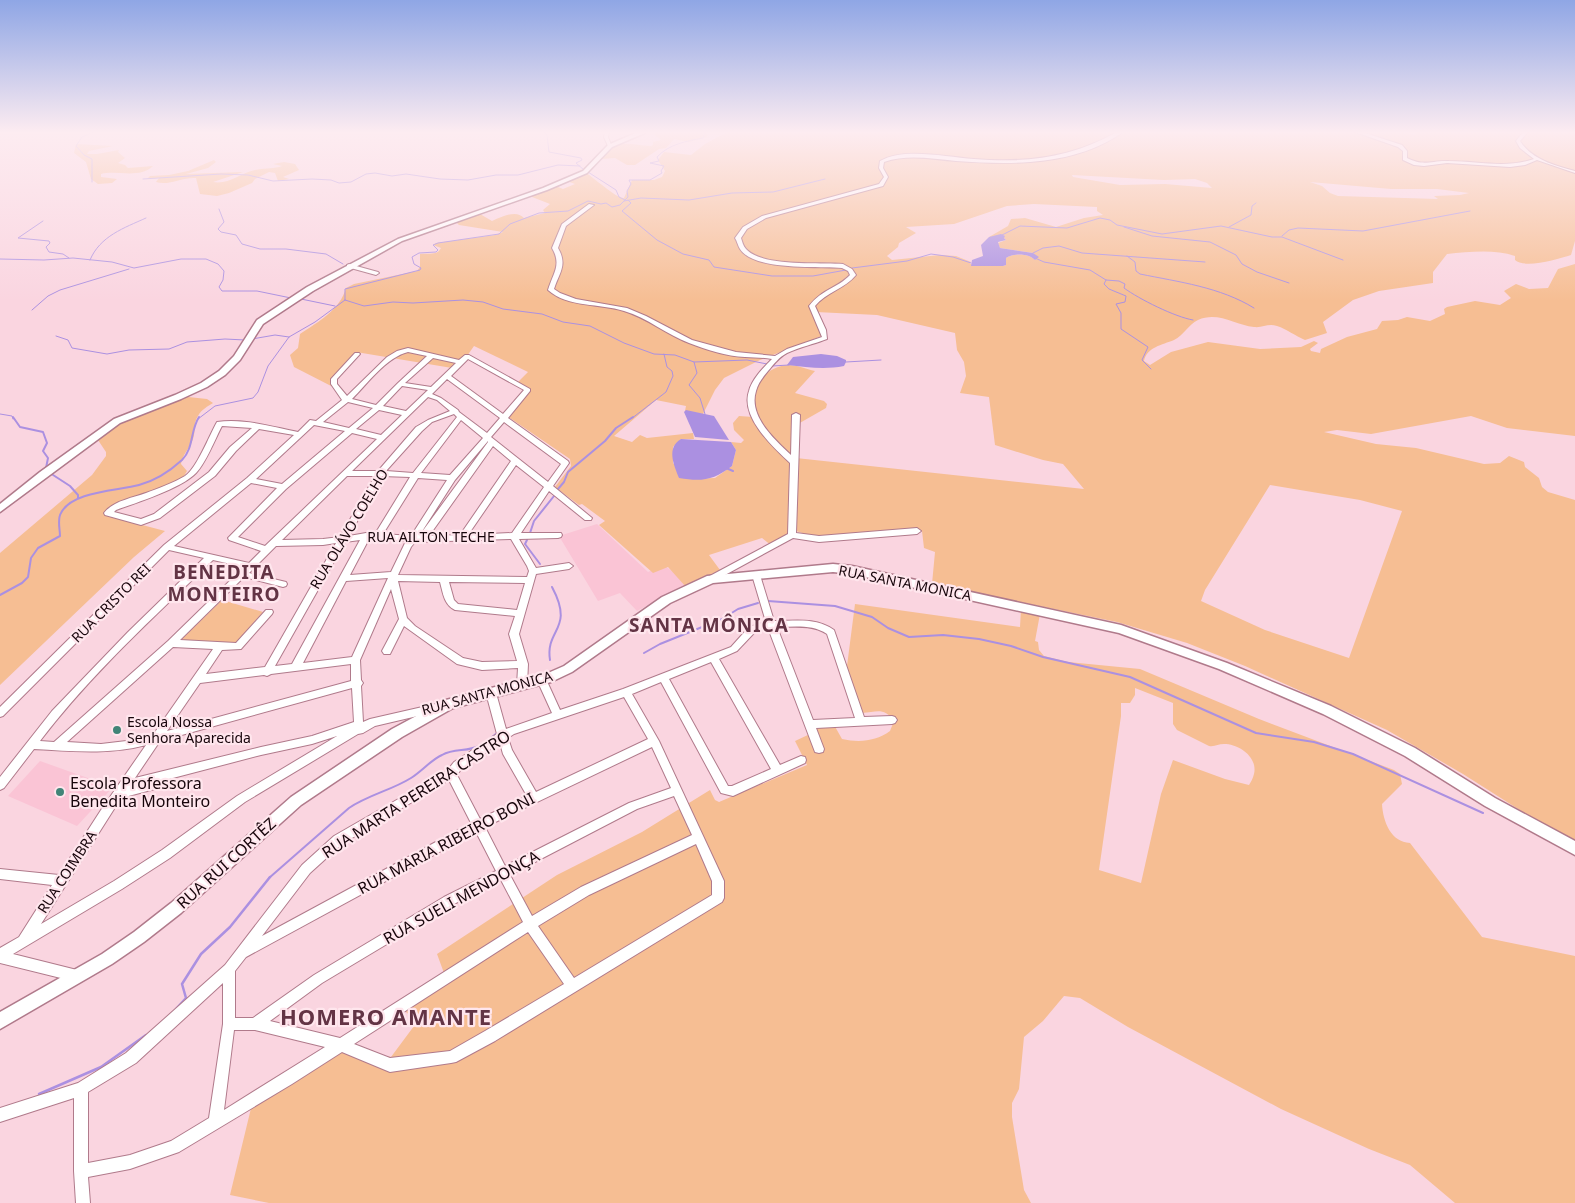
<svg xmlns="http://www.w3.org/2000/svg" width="1575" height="1203" viewBox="0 0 1575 1203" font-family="'Noto Sans',sans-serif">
  <rect width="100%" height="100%" fill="#fad5e0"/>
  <!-- built -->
  <g fill="#fac4d5">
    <path d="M597,524L648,572L664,565L688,584L637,611L620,593L598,601L559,536Z"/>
    <path d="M40,761L113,787L77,826L8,796Z"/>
  </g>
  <!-- green -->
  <g fill="#f6be93" fill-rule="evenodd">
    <path d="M651,132H708L707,137L689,142L674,139L666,148L659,149L635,165H627L615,158L601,159C615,136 631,146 651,146L653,145V142L661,140Z"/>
    <path d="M727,132H1401L1416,135L1415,132H1575V241L1571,255C1558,259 1525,269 1515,260V256C1494,249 1469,252 1447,254L1433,272V283L1379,291L1353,300L1323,322L1327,333L1305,340C1295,336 1287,329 1277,326C1268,323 1263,328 1254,327C1235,325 1218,311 1198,320C1188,325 1184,335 1174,340C1162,345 1147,347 1144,361L1150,365L1171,352L1208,342L1260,349L1301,347L1314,341L1318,343L1310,349L1311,351L1320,353L1321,349L1347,337L1377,329L1382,321L1398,320L1407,317L1430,321L1445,314L1444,309L1447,307L1475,301L1500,305L1511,298L1504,291L1516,284L1529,289L1548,288L1558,269L1575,264V436L1507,428L1471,416L1371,434L1337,430L1324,432L1376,444L1416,448L1484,464L1500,463L1509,456L1524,462L1525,467L1539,478L1542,487L1548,492L1575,500V845L1463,774L1387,730L1245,666L1187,643L1117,622L932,584L935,552L924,548L922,531L815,537L796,531L772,546L762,538L709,555L720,570L686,587L668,567L653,573L599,525L605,521L582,504L579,505L555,487L571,466L570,459L507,416L528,391L518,382L528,372L474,346L458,369L356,352L337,377V387L335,388L294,367L290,355L298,348L300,334C318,322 340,310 346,288L354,284L417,271L420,267V254C428,253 437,256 441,248L433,245L436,243L495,235L503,232L459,225L456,222L480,214L492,221C502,217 516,209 524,218L545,213L543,210L550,204L527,195L553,185L563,189L575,184L564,180L585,172C593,177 617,199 624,198L632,180H654L662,177L665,171L658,160L664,152L691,155L705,144ZM1072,175L1164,180L1195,179L1207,183L1212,188L1165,184L1120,185L1073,177ZM1310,182L1391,189H1437L1469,193L1460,195L1434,196L1438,199L1338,196L1330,193L1322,186ZM1034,204L1097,207V211L1103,215L1084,218L1056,227L1025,218L1011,219L1008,226L989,237L1004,238L1006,240L998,243L1000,248L1033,253L1037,258L1035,260C1028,253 1014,253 1006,258V265L1003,266L970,264L971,262L956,256L940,255L892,260L887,256L898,247L899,243L916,233L906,227L954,224L1007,206ZM816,312L877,315L955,333L957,350L964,362L966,376L960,393L989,397L995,445L1043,460L1063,464L1084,489L796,458L798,424L826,408L827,404L824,401L795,393L815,371C806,369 797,365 788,365C768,366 754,383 751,402C750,406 752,413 753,417L739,416L733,423L734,430L744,440L741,443L731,442L736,450L732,466L715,478L687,479L673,463V447L681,439H694L693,433L647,438L640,435L632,442L614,436L656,400L686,406L685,411L703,414L715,390L724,378L760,360L824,335ZM1270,485L1360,500L1402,511L1349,658L1265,630L1201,601L1205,590Z"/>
    <path d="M76,144L113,146L89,151L87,154H97L119,150L118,152L125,158L118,163L125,165L128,168L153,166C140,179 117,170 101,174V177L117,179L112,183L98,184L91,179L86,162L74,153Z"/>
    <path d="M214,160L216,162L208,168L186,174L243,172L213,182C228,185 241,173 255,170C263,168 271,169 279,167L282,166L273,164L284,162L295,164L299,170L283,177L289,179L278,181L275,173L269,172L255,179L252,183L229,193L217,196L200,194L196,178C182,177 169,186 156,182L159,178L147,179L150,176L169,175L188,171Z"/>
    <path d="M179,396L207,399L213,403C208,406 201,410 198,416C193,423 196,431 193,439C190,448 182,455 181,464L187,471L184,476L175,482L108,510L131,522L165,531L134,557L0,685V553L92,475L106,456V452L98,440C111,419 156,406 179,396Z"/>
    <path d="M222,600L263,612L235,644L181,640Z"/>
    <path d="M855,604L1020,627L1021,609L1040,614L1035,641L1038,642L1039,650L1044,656L1068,662L1140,669L1259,719L1394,770L1400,774L1402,784L1382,804C1383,822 1391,842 1410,843L1482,937L1575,956V1203H1455L1410,1165L1369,1149L1281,1109L1128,1027L1080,998L1064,996L1043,1021L1024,1037L1019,1089L1012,1103V1117L1024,1190L1031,1203H269L230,1195L253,1100L337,1048L391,1057L417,1022L406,1012L411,1004L444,973L437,954L557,875L642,832L710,790L715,800L719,802L807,765L795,741L810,734L806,727L833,723L842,739C860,743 876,741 890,731L894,721C884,707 877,712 862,713L851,687L847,666ZM1135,688L1173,703V724L1177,730L1209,746C1215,747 1218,744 1224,744C1239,744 1258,757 1254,774C1253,778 1251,782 1249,785L1225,779L1173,760L1161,794L1141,883L1099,870L1121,716V703H1130L1135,695Z"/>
  </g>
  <!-- water -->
  <g fill="#ab90e1">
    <path d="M1001,234L1005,236L1004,238L1006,240L998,242L1000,248L1033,253L1039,257L1035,260C1028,253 1014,253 1006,258V265L1003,266H971L972,260L983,256L981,245L989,237Z"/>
    <path d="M821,354L837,356L846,360V362L844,366C824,370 807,367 787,365L793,357Z"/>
    <path d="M686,410L714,416L729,440L695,437L684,412Z"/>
    <path d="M681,439L731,442L736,450L732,466C714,480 702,482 679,478C674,465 666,448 681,439Z"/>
  </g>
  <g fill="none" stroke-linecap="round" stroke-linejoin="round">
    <!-- stream-far2 -->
    <g stroke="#ab90e1" stroke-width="1">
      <path d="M544,132L547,135L549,152L581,158L582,160L576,163L584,170"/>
      <path d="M588,172L616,190L619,197L625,200"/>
      <path d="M143,179L221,174L248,175L273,181L312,179L331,180L339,183L351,182L366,174L375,173L392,176L406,174L440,179L468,180L496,175H518L558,165L580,166"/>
      <path d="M92,182V159L84,155L76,146L82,137L94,132"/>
      <path d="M628,200L631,203L622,211L657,240L683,254L709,260L714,267L772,276H813L846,270"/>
      <path d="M624,201L641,198L689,200L732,193L773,192L825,179"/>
      <path d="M219,209L224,222L218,229L221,232L236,235L242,244L260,249H286L326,254L343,264"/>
      <path d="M43,221L18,238L49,241L50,243L46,247L49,252L63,254L69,258"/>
      <path d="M1124,227L1152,236L1210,242L1236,255L1242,264L1257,272L1289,283"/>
      <path d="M1229,227L1251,215L1252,206L1256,203"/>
      <path d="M1002,235L1020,226L1067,228L1100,218L1110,220L1117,225L1162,234L1221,226L1272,237H1282L1343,260"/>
      <path d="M1282,236L1289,230L1298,228L1363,231L1470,211"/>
      <path d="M1033,253L1043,248L1059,246L1082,253L1205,262"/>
      <path d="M1127,256L1135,262L1136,271L1140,274C1179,282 1220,287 1254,308"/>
      <path d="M1035,258L1044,262L1090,270L1106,280L1119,281L1125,284L1124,288C1139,299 1175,317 1193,320"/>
      <path d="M0,259L44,260L73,258L112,262L134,268L181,259H206L218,264L224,271L223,280L219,287L222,291H257L291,298"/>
      <path d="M90,260C100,236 124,228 146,218"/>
      <path d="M852,268L907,261L931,254L953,257L971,263"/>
      <path d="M1106,280L1104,284L1109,289L1126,296L1125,302L1116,304L1121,313V329L1148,347L1142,360L1151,369"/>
      <path d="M301,299L335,306"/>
      <path d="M345,300V289L420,270L421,268L414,264L412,257L419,253L436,252L438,250L433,245L438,243L499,234L510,224L539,213L568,211L588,201L601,204L606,203L612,207L620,205L628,197L627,191L631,184L629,180H650L662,173L661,171L664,166L650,163L659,161L657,157C669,144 687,141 703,138L705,132"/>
      <path d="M345,300L364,306L393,302L413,303L463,300L483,302L503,309L542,314L563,322L590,326L624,343L654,354L675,355L694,362L747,360L767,364"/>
      <path d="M32,310L48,296L60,290L129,269"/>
      <path d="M56,336L68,340L72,348L107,354L129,350L169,349L187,342L225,339L245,340"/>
      <path d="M252,339L275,335L289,337"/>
      <path d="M694,362L697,373L689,385L700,398L705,414"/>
      <path d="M846,362L881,360"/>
      <path d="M772,366L789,365"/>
      <path d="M0,414L12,416L13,419"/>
      <path d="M198,419L215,406L253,398L258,392L268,366L289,337L315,322L345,300"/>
      <path d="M631,419L666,392L673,376L672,371L667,367L664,354"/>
    </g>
    <!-- stream-far1 -->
    <g stroke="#ab90e1" stroke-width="2">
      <path d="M13,417L20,427L43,432L47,443L43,451L48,458L46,468"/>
      <path d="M726,468L733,471"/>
      <path d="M50,473L70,486L78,495V498"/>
      <path d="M558,489L564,482L568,472L605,441L616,428L633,417"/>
      <path d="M530,533L534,521L554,496"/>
      <path d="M527,540L525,544L540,564"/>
      <path d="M0,595L22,583L28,577L31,558L38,548L60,536C60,529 57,519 61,513C72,491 117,491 139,485C154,481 170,471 182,460C194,448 190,431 199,417"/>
      <path d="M768,601L835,606L872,617L888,628L909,637L943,635L979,639L1011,646L1043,657L1130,677L1256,733L1314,742L1353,754L1483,813"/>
      <path d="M644,653L660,644L722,619L738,609L758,603"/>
      <path d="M550,660C545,628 575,630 552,587"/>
      <path d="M487,741L497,733"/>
      <path d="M269,878L349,808C368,795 392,790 411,778C422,771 431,760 442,755C454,748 467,752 479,746"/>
    </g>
    <!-- stream -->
    <g stroke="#ab90e1" stroke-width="2.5">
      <path d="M176,1009L186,998L182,984L201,954L230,927L270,877"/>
      <path d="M39,1094L101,1067L146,1035"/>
    </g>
    <defs>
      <g id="minor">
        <path d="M605,132H609L608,137L612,147L608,146L604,137Z"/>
        <path d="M1117,132H1123C1075,166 1013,165 956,161C932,159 908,154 884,162L883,168L888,177L883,186L766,218L747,229L741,238C742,241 743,246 746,249C762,267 819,262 843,264L852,269L856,275C845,289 826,292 815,306L826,330L827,339C814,344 800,347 787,353C779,357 774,364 768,371C763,377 758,383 756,391C748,416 775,440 791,455L792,415L796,413L800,415L796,533L819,536L917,528L921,531L917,534L819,542L793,538L714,581H708L707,579L708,577L788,534L790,463C773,447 740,417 749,391C752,379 763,368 772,359C763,357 754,358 745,357C726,356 707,350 689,343C667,335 648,318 624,311C600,303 568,308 548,290C553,273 562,265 552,248L562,224L589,204L594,205L566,226L558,248C568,265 559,273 554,289L560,293L576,299L627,308L646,316L692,340L736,352L775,356L787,349L822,337L809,306C822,289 838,288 850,275L848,271L842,268C818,266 754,271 740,249C738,246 737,241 735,238L743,227L762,216L879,184L884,177L879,168L880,161C904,147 946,157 974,159C1026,163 1071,158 1117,132Z"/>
        <path d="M1355,132H1362L1402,145L1407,151V158C1425,167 1431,160 1449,161C1478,161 1505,169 1534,159L1520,148L1516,141L1523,132H1528L1520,141C1531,159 1556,166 1575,171V173L1537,160L1525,165L1510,167L1447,163L1424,166L1414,165L1403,160V151L1398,147Z"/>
        <path d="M349,264L378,272L379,273L376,275L347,267V265Z"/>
        <path d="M408,348L459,360L465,355H469L530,389V391L508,418L568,461L569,463L553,486L592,518L591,520H585L549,491L521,533H561L562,535L561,537L558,538L519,539L536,568L569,563L573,566L569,569L536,574L519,634L528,664L527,685L525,688L522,689L519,688L517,685L518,668L482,670L457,664L404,626L390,654H384L382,651L399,619L391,589L360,660L361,680L363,683L361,686L363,722L370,719L440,703L443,704L445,707L443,710L375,726L363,733L358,734L245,802L170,858L122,889L13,954L77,970L81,972L83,976L81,980L77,982L0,963V948L19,937L52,885L0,879V869L59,875L101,810L146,745C109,755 71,751 34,749L4,788L0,790V777L52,711L128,632L204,558L169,550L3,716L0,717V707L164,545L247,478L294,435L259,429L236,451L215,476L160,518L141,525L105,515L104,513C113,501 132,498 146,493C157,489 175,482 185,476C197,468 209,436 217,422C244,418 272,427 298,432L310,420L316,421L342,400L331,384V379L355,353H359L360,354L337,379V384L347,396L387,357L397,351ZM408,352L427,356L398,383L376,405L352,399C367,384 387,357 408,352ZM433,358L456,363L431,387L405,383ZM468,359L524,390L503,414L451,376ZM447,379L500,418L487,433L459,412L458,410L441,398L432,394ZM402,386L428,390L406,411L383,406ZM428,397L437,400L450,411L428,420L416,427L378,471H352ZM348,402L373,408L349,428L323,422ZM379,410L402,415L381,435L356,429ZM454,414L457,417L413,473L386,471L422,431L432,422ZM461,420L483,438L450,475L421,473ZM504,422L561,464L548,482L491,437ZM314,425L345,431L282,484L256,479ZM222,426L252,428L230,447L209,472L154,514L141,519L114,512L116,510C136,503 182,488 196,473C206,463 215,439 222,426ZM352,433L377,439L265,546L238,537L286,489ZM488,441V442L419,536L455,480ZM493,446L511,461L460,535L429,536ZM516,465L544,487L512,533L468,535ZM347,476H375L340,537L323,539L282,540ZM382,476L410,477L375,534L366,533L349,536ZM418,478L447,480L411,536L383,534ZM251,483L277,488L228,538L229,540L261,551L249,563L174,546ZM369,539L406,541L391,572L350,575ZM511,539L527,566L529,571L527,577L398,575L411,547L415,542ZM360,540L292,664L275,666L345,542ZM336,543L265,667L206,674L222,650L241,649L272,614L273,612L272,610H266L236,643L180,640L244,577L283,587L286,586L287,584L286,582L249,573L276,546L323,545ZM213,560L244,567L168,641L54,742L40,741C90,675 153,618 213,560ZM388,578L352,657L303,663L346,581ZM398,581L440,582C443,593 444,605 455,610L515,616L509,634L517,661L482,662L463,658L415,626L407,618ZM449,582L525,583L517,610L458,604L454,600ZM173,647L213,649L153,735L135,740L101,744L67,742ZM351,664V681L167,731L200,683L264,675L267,676L271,674ZM352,688L354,722L312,736L261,747L135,778L160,741ZM337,736L237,796L162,850L114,881L41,924L121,798L170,785L171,782L169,779L261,755L312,744Z"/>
        <path d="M756,572L760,575L774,621C796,621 816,617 834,630L864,717L892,716L895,717L897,720L895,723L892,724L816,728L824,749L823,752L819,753L815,752L768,628L755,632L737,651L719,659L780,765L801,756L805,757L806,760L805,763L733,796L721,793L661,682L632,694L659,741L724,881V898L722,902L495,1041L456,1062L451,1063L390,1072L342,1052L292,1084L179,1152L130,1169L88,1177L90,1203H76L74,1171V1098L0,1122V1108L78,1083L126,1053L225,965L302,865L334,836L447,771L454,762L497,734L486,693L488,690L491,689L494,690L496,693L506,729L552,713L537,680L539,677L542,676L545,677L560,710L623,689L731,647L749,627L766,622L752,575ZM777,627C794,627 812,624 827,634L855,718L813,720ZM711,662L771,769L732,786H728L669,679ZM624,697L648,739L536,792L512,750L508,738L514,734ZM500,743L503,754L527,796L480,819L457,775L462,768ZM652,747L671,788L629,803L505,866L485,827ZM449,780L471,823L262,936L310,873L342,844ZM674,796L692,835L581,887L532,916L510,875L637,809ZM476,832L496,871L444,897L314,975L253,1018H235V971L246,957ZM696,844L712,881V895L574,978L538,926L589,895ZM501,880L523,922L340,1038L270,1021L322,983L452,905ZM528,932L564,984L485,1031L450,1051L390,1058L354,1044ZM223,983V1024L209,1118L171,1141L130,1155L88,1163V1092L136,1063ZM234,1030H255L325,1047L224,1110Z"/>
      </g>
      <g id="major">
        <path d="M638,132H647L612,147L587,173L547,190L402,241L313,291L263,324L240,360L225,375L207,387L181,399L120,423L0,512V504L40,472L114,419L175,395L201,383L219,371L234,356L257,320L307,287L398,239L543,188L583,171L608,145Z"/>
        <path d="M833,564L852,566L1121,625L1227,663L1331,706L1415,748L1495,798L1575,841V855L1485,806L1405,756L1323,714L1219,669L1119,633L852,574L833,572L713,583L670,603L572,672L551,682L453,708L402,737L301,805L181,913L144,942L112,964L0,1029V1012L102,954L134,932L171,903L291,797L392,729L446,700L548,673L564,666L662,597L707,576Z"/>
      </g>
    </defs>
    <!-- minor casing -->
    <use href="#minor" stroke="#b07a8b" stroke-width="2"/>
    <!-- major casing -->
    <use href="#major" stroke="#b07a8b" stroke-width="3"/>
    <!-- minor -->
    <use href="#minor" fill="#fff" fill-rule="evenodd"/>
    <!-- major -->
    <use href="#major" fill="#fff" fill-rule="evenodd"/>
  </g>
  <!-- sky -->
  <linearGradient id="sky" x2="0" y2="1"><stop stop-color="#8fa6e5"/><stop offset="0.44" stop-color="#fdecf1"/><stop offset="1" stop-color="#fdecf1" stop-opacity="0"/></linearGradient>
  <rect width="1575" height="301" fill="url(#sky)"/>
  <!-- markers -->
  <g fill="#418477" stroke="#ffe6ed" stroke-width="2">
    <circle cx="117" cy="730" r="5"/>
    <circle cx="60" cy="792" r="5"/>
  </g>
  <g text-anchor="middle" stroke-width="4.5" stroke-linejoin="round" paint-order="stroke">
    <!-- street labels -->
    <g font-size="14" fill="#17050b" stroke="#ffe6ed">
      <text transform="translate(349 529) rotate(-59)" y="5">RUA OLÁVO COELHO</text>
      <text x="431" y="542">RUA AILTON TECHE</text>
      <text transform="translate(905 583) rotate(11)" y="5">RUA SANTA MONICA</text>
      <text transform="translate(111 603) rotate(-45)" y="5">RUA CRISTO REI</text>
      <text transform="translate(487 693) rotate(-15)" y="5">RUA SANTA MONICA</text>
      <text transform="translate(67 872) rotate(-57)" y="5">RUA COIMBRA</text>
    </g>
    <!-- poi labels -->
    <g font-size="14" fill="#17050b" stroke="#ffe6ed" text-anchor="start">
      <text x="127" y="727">Escola Nossa<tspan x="127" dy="16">Senhora Aparecida</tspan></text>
    </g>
    <!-- near-poi labels -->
    <g font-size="16" fill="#17050b" stroke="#ffe6ed" text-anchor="start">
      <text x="70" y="789">Escola Professora<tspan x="70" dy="18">Benedita Monteiro</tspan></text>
    </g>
    <!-- near-street labels -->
    <g font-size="16" fill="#17050b" stroke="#ffe6ed">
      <text transform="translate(416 794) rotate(-33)" y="6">RUA MARTA PEREIRA CASTRO</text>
      <text transform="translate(446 843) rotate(-28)" y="6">RUA MARIA RIBEIRO BONI</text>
      <text transform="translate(226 863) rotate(-42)" y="6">RUA RUI CORTÊZ</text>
      <text transform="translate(461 897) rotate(-29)" y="6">RUA SUELI MENDONÇA</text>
    </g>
    <!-- district labels -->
    <g font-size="19" font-weight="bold" letter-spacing="1" fill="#633445" stroke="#ffe6ed">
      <text x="224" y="579">BENEDITA<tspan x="224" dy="22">MONTEIRO</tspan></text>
      <text x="709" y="632">SANTA MÔNICA</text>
    </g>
    <!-- near-district labels -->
    <g font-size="22" font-weight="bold" letter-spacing="1" fill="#633445" stroke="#ffe6ed">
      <text x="386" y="1025">HOMERO AMANTE</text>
    </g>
  </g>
</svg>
